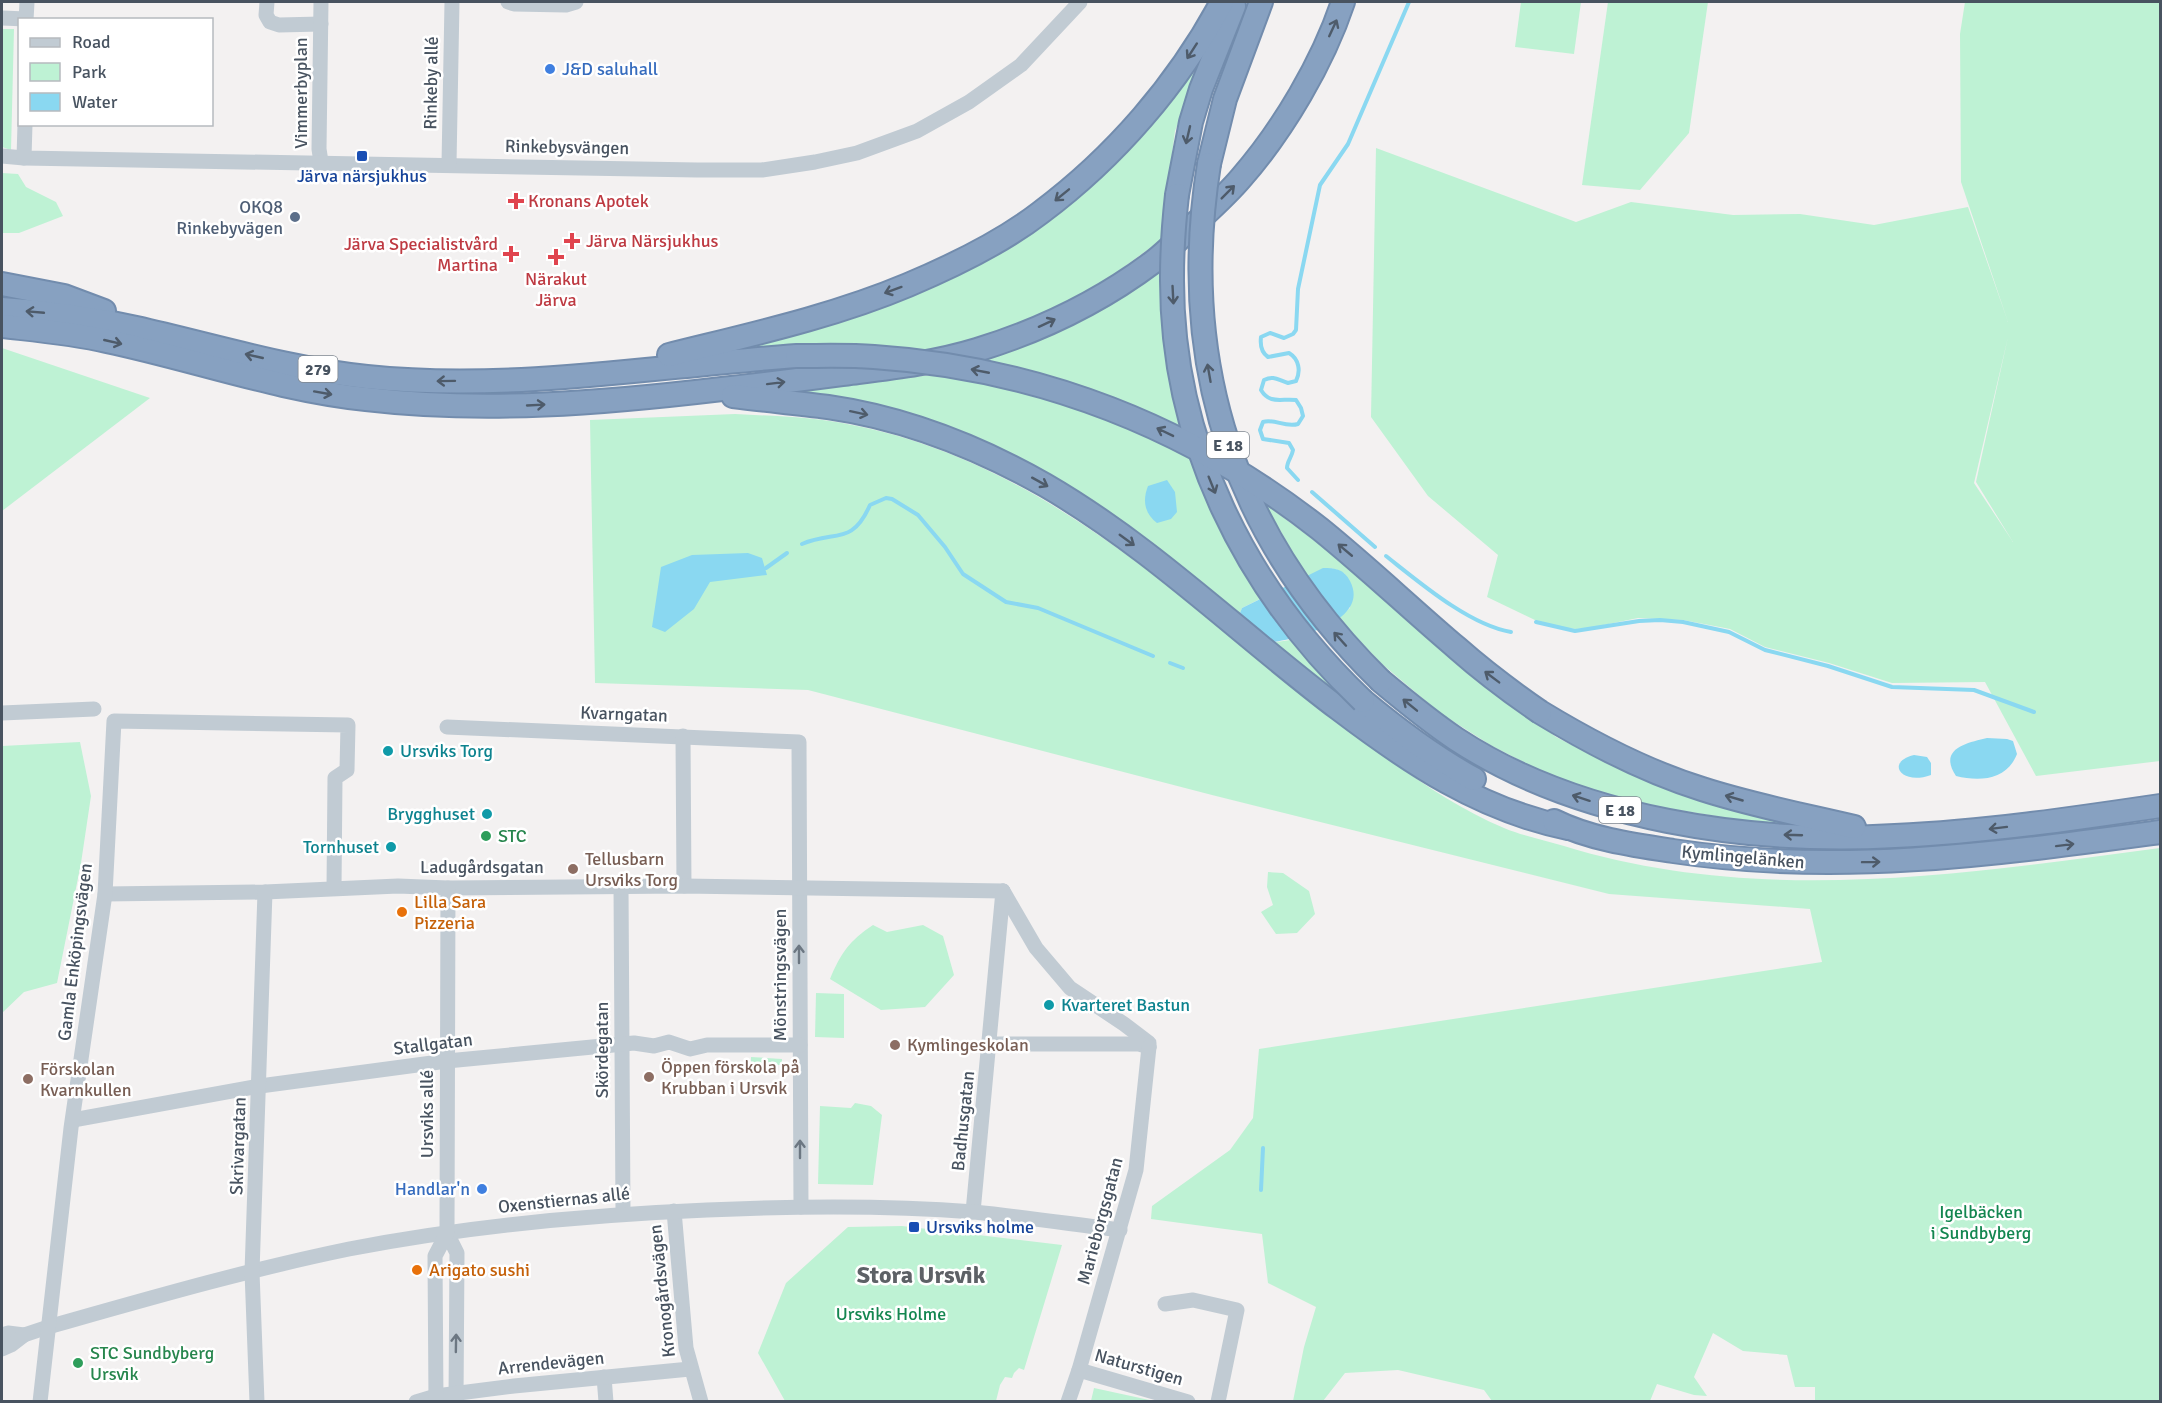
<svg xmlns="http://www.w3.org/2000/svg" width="2162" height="1403" viewBox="0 0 2162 1403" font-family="Signika,sans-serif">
  <rect width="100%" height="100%" fill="#f3f1f1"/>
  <!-- green -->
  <g fill="#bef2d4" fill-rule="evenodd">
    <path d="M1521,2H1581L1574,54L1515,47Z"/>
    <path d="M1608,2H1708L1689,133L1640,190L1582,185Z"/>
    <path d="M1965,2H2160V761L2036,776L1985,682L1892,683L1829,663L1765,647L1730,629L1683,620L1638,618L1594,627L1576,629L1556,627L1537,621L1487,597L1498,555L1428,496L1371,417L1376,148L1576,222L1631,202L1733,215L1800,214L1874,225L1968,207L2008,322L1961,182L1960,34ZM2008,337L1976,482L2013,542L1974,483Z"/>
    <path d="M2,29H14L11,150L2,147Z"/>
    <path d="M1188,71L1197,75L1175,131L1161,240L1117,272L1067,303L1004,330L932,353L799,371L797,346L716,353L1018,240Z"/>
    <path d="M2,173L18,174L26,187L56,202L63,216L19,233H2Z"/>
    <path d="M1163,267L1192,459C1209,509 1233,555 1260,599L1242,608L1238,618L1022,462L772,394L931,375L1004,352Z"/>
    <path d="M2,348L150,398L2,511Z"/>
    <path d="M735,414C774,416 814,417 852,425C1014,456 1143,563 1266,666C1304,697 1343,727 1384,756C1423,784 1459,809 1504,828C1523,836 1544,840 1564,846C1758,906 1963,874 2160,848V1401H1815V1387H1795L1787,1355L1743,1351L1713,1333L1694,1377L1707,1396L1694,1395L1657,1384L1650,1401H1492L1484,1390L1398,1370L1345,1373L1323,1401H1293L1304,1347L1316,1307L1268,1283L1262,1234L1151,1219L1152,1206L1230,1150L1253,1118L1259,1049L1822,962L1810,909L1609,894L1212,795L808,690L595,683L590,420Z"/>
    <path d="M1265,504L1334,555L1453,661L1556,737L1609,764L1669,789L1817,827L1758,823L1623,801L1553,777L1492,746L1440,713L1382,664L1338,618L1350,608L1345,574C1330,564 1321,569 1307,577Z"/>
    <path d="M1290,640L1330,684L1374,726L1270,643Z"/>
    <path d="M80,742L91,796L81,863L57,983L24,992L2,1013V746Z"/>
    <path d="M1268,872L1283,873L1309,891L1315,914L1297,933L1276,934L1261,912L1273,905L1267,887Z"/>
    <path d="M873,925L887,932L923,925L943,936L954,975L925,1007L881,1010L830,979C841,953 849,941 873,925Z"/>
    <path d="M816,993L844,994V1038L815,1037Z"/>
    <path d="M751,1057L782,1059V1065H751Z"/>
    <path d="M855,1103L871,1106L882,1115L873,1185L818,1184L820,1106L851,1108Z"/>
    <path d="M902,1226L1062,1245L1024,1370L1019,1368L1014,1373L1012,1378L1005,1377L1000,1385L996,1401H785L758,1353L786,1283L848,1227Z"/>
    <path d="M1094,1388L1154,1401H1091Z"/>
  </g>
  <!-- water -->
  <g fill="#8ad8f1">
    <path d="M1167,480L1175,492L1177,512L1171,519L1157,523C1145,514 1142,501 1148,486Z"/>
    <path d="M748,553L762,558L767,575L710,582L694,609L665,632L652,627L661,567L692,555Z"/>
    <path d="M1323,568C1335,568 1344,569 1350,581C1372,623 1288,641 1261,644L1238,618L1242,608Z"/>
    <path d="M1987,738L2007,739L2013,741L2017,754C2007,780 1980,782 1956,776C1938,749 1966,743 1987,738Z"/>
    <path d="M1914,755L1927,757L1931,763V775C1901,786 1885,762 1914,755Z"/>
  </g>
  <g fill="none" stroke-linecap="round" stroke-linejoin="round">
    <!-- stream -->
    <g stroke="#8ad8f1" stroke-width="4">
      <path d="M1298,480L1287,468C1287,461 1292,457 1293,450L1289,443L1263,439L1260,430L1263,422C1274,418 1285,428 1298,424L1303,416L1301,408L1296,400C1282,398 1270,405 1261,390L1264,380C1274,375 1278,380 1288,383L1296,381C1301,371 1299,359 1289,353L1268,357C1261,352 1260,345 1261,337L1270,333L1284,338L1293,334L1296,330L1298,289L1320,185L1348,144L1409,2"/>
      <path d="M1312,492L1375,547"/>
      <path d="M802,544C835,530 852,546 870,505L886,498L892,499L918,515L945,547L963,574L1006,602L1038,608L1153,656"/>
      <path d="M1386,556C1419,582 1469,625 1511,632"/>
      <path d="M766,568L787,553"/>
      <path d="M1536,622L1575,631L1639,621L1660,620L1683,622L1729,632L1765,650L1828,666L1892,687L1974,690L2034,712"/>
      <path d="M1170,663L1183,668"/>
      <path d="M1261,1190L1263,1148"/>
    </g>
    <defs>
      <g id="highway">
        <path d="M1209,164L1225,99L1261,2"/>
        <path d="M1177,195L1191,122L1201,89L1234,6"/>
        <path d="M2,284L64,296L104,311"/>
        <path d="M2,309C47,312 92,318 136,328C212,345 289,369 367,377C510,392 654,366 797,356"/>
        <path d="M2,326C37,330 72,333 107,341C193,359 278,390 366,399C485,413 604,403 722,389C767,384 812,378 858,372C898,367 938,362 977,350C1039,331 1101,301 1153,262C1165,253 1176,242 1187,231C1205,214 1225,197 1241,178C1283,130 1323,62 1343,2"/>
        <path d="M669,355C749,335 832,317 908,285C953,266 1001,243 1040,213C1115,157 1178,84 1222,2"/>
        <path d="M733,396C765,400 797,403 828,407C904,418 978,447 1045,485C1152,547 1241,635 1339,709C1410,763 1480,810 1568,828"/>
        <path d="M1381,681C1405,701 1429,721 1456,739C1579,820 1751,844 1895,836C1984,832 2072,819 2160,806"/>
        <path d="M1363,701C1399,731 1434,757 1474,779"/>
        <path d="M1540,712C1591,743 1644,771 1702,789C1751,805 1803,815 1854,827"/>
        <path d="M1554,821C1590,839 1633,845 1673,851C1838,876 1996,854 2160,832"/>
      </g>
    </defs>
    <!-- highway casing -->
    <use href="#highway" stroke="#728cad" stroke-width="26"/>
    <!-- minor -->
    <g stroke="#c1cbd3" stroke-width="15">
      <path d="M267,2L266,15L270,22L279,25L321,24"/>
      <path d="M321,2L319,149L321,162"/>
      <path d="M508,2L514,4L566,5L576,2"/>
      <path d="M2,18L26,19"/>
      <path d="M26,20L27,2"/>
      <path d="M2,156L24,158L697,170H762L815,162L857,153L917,131L969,102L1021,65L1080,2"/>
      <path d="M24,158L25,124"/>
      <path d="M449,164L452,2"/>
      <path d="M2,713L94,709"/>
      <path d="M447,727L799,742L801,1207"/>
      <path d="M683,736L684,886"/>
      <path d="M621,886L623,1213"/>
      <path d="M1003,891L1036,948L1070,988L1124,1024L1149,1043V1047"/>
      <path d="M105,894L265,892L398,886L448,888L684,886L1003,891"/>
      <path d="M990,1044H1139L1149,1047"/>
      <path d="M73,1120L260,1086L447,1061L634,1043L654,1046L669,1042L690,1049L707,1045H800"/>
      <path d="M674,1211L686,1348L701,1402"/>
      <path d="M973,1212L1003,891"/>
      <path d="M447,1233L457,1253L456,1402"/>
      <path d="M1165,1304L1193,1300L1237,1310L1218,1402"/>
      <path d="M2,1335L8,1333L24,1335"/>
      <path d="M2,1349L11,1345L24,1335L48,1327C147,1299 247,1270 349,1249C467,1226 587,1215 707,1210C795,1206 885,1205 974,1212C1023,1217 1071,1224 1120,1230"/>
      <path d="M1079,1370L1188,1402"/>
      <path d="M604,1377L606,1402"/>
      <path d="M40,1402L71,1128L105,894L114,721L348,725L347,770L335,778L334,888"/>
      <path d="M257,1402L252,1272L265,892"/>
      <path d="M416,1402L436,1396L514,1386L690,1369"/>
      <path d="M436,1402L435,1256L447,1233L448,888"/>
      <path d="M1068,1402L1079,1370L1136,1170L1149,1047"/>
    </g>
    <!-- highway -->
    <use href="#highway" stroke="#87a1c1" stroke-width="22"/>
    <defs>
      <g id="highway-bridge">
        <path d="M1209,164C1177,366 1235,538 1381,681"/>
        <path d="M1177,195C1174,222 1172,249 1172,277C1171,441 1245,589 1363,701"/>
        <path d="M797,356C822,356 848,355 874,357C1039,368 1190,427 1320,529C1367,567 1411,609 1457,648C1483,671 1511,692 1540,712"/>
      </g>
    </defs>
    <!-- highway-bridge casing -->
    <use href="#highway-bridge" stroke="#728cad" stroke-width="26" stroke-linecap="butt"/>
    <!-- highway-bridge -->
    <use href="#highway-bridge" stroke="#87a1c1" stroke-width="22"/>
  </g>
  <!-- one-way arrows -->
  <defs><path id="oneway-shaft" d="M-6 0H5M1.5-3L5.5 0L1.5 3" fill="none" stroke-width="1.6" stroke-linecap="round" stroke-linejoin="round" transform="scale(1.5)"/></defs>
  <g stroke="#4e5b6a">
    <use href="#oneway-shaft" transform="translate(1333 28) rotate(-65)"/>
    <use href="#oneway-shaft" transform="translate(1192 51) rotate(123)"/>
    <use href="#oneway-shaft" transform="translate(1188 135) rotate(103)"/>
    <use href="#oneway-shaft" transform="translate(1228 192) rotate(-45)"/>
    <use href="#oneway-shaft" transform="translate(1062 195) rotate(141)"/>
    <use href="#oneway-shaft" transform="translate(893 290) rotate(160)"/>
    <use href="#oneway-shaft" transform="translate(1173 295) rotate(87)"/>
    <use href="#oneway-shaft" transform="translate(35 312) rotate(-175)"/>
    <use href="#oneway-shaft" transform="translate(1047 323) rotate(-25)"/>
    <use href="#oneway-shaft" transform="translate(113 342) rotate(13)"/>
    <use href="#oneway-shaft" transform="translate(254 356) rotate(-167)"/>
    <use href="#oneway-shaft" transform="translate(980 371) rotate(-169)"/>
    <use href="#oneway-shaft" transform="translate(1209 373) rotate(-100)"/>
    <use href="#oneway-shaft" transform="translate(446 381) rotate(179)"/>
    <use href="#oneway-shaft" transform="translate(776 383) rotate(-7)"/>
    <use href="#oneway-shaft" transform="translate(323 393) rotate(10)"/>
    <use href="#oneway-shaft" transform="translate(536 405) rotate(-3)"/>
    <use href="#oneway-shaft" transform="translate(859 413) rotate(12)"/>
    <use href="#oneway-shaft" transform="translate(1165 432) rotate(-154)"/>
    <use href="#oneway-shaft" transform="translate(1040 482) rotate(29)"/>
    <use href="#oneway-shaft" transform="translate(1212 485) rotate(68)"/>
    <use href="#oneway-shaft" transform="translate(1127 540) rotate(36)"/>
    <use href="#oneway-shaft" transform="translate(1345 550) rotate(-140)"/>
    <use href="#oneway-shaft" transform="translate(1340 639) rotate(-132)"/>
    <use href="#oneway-shaft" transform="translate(1492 677) rotate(-143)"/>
    <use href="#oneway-shaft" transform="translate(1410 705) rotate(-141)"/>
    <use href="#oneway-shaft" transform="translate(1581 798) rotate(-162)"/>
    <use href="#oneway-shaft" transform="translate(1734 798) rotate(-164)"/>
    <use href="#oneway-shaft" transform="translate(1998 828) rotate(173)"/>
    <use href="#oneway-shaft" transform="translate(1793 835) rotate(-178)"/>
    <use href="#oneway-shaft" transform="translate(2065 845) rotate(-7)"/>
    <use href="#oneway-shaft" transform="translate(1871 862) rotate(-1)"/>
  </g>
  <g stroke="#6c7782">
    <use href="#oneway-shaft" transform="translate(799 954) rotate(-90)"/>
    <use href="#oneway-shaft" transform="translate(800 1149) rotate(-90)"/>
    <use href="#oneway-shaft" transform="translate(456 1343) rotate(-89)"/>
  </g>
  <!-- markers -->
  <g fill="#3f7fe0" stroke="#fff" stroke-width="2">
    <circle cx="550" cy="69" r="6"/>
    <circle cx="482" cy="1189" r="6"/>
  </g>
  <g fill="#1a4fb4" stroke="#fff" stroke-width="2">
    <rect x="356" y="150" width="12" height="12" rx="3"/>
    <rect x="908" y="1221" width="12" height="12" rx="3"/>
  </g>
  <g fill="#e0444e" stroke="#fff" stroke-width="2">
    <path d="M513 192h6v6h6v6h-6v6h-6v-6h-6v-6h6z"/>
    <path d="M569 232h6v6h6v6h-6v6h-6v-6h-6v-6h6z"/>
    <path d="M508 245h6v6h6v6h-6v6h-6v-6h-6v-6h6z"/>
    <path d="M553 248h6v6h6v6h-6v6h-6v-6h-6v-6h6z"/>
  </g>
  <circle fill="#5c6f8a" stroke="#fff" stroke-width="2" cx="295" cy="217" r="6"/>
  <g fill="#0f9aa8" stroke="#fff" stroke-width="2">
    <circle cx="388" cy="751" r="6"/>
    <circle cx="487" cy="814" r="6"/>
    <circle cx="391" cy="847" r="6"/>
    <circle cx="1049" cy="1005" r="6"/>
  </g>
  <g fill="#2e9e5b" stroke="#fff" stroke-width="2">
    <circle cx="486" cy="836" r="6"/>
    <circle cx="78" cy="1363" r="6"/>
  </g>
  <g fill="#8d6e63" stroke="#fff" stroke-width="2">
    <circle cx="573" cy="869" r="6"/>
    <circle cx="895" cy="1045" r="6"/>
    <circle cx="649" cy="1077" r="6"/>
    <circle cx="28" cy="1079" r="6"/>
  </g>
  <g fill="#e8710a" stroke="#fff" stroke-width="2">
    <circle cx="402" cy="912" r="6"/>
    <circle cx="417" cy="1270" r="6"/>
  </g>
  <g text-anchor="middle" stroke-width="5" stroke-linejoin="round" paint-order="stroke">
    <!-- shield labels -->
    <g fill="#fff" stroke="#7f8790" stroke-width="1.5">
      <rect x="298.5" y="356" width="39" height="26" rx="4.5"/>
      <rect x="1207" y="432" width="42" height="26" rx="4.5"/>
      <rect x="1599" y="797" width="42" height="26" rx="4.5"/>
    </g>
    <g font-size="16" font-weight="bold" fill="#485360">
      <text x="318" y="375">279</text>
      <text x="1228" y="451">E 18</text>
      <text x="1620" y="816">E 18</text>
    </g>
    <!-- shop labels -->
    <g font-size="18" fill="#366cbe" stroke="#fff" text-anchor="start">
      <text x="562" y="75">J&amp;D saluhall</text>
      <text x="470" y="1195" text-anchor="end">Handlar'n</text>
    </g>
    <!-- street labels -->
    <g font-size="18" fill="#485360" stroke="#fff">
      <text transform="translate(431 83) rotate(-89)" y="6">Rinkeby allé</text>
      <text transform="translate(301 93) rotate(-90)" y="6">Vimmerbyplan</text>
      <text transform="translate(567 147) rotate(1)" y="6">Rinkebysvängen</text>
      <text transform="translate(624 714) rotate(2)" y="6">Kvarngatan</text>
      <text transform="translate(1743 857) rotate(5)" y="6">Kymlingelänken</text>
      <text x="482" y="873">Ladugårdsgatan</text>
      <text transform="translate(75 952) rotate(-83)" y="6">Gamla Enköpingsvägen</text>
      <text transform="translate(780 975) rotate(-90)" y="6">Mönstringsvägen</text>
      <text transform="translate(433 1044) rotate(-7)" y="6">Stallgatan</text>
      <text transform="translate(602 1050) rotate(-90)" y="6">Skördegatan</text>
      <text transform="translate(427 1114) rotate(-90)" y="6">Ursviks allé</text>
      <text transform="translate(963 1121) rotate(-84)" y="6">Badhusgatan</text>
      <text transform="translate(238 1146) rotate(-88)" y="6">Skrivargatan</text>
      <text transform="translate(564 1200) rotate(-6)" y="6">Oxenstiernas allé</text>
      <text transform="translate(1100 1221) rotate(-75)" y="6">Marieborgsgatan</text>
      <text transform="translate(662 1291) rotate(-96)" y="6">Kronogårdsvägen</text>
      <text transform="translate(551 1363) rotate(-6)" y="6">Arrendevägen</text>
      <text transform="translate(1139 1367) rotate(16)" y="6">Naturstigen</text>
    </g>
    <!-- transit labels -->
    <g font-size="18" fill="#164399" stroke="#fff">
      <text x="362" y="182">Järva närsjukhus</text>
      <text x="926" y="1233" text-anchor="start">Ursviks holme</text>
    </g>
    <!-- health labels -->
    <g font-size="18" fill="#be3a42" stroke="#fff" text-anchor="start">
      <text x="528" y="207">Kronans Apotek</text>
      <text x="586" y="247">Järva Närsjukhus</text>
      <text x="498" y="250" text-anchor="end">Järva Specialistvård<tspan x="498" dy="21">Martina</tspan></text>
      <text x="556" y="285" text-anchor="middle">Närakut<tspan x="556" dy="21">Järva</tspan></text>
    </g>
    <!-- service labels -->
    <g font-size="18" fill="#4e5e75" stroke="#fff" text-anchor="end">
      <text x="283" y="213">OKQ8<tspan x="283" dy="21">Rinkebyvägen</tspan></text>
    </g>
    <!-- culture labels -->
    <g font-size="18" fill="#0d838f" stroke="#fff" text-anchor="start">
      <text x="400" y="757">Ursviks Torg</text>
      <text x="475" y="820" text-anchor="end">Brygghuset</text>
      <text x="379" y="853" text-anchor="end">Tornhuset</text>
      <text x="1061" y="1011">Kvarteret Bastun</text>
    </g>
    <!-- leisure labels -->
    <g font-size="18" fill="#27864d" stroke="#fff" text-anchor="start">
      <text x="498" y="842">STC</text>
      <text x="90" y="1359">STC Sundbyberg<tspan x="90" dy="21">Ursvik</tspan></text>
    </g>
    <!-- education labels -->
    <g font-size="18" fill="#785e54" stroke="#fff" text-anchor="start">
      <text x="585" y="865">Tellusbarn<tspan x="585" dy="21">Ursviks Torg</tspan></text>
      <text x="907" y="1051">Kymlingeskolan</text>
      <text x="661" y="1073">Öppen förskola på<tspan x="661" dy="21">Krubban i Ursvik</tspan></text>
      <text x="40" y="1075">Förskolan<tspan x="40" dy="21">Kvarnkullen</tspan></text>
    </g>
    <!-- food labels -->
    <g font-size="18" fill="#c56008" stroke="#fff" text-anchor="start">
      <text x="414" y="908">Lilla Sara<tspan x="414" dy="21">Pizzeria</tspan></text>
      <text x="429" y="1276">Arigato sushi</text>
    </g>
    <!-- park labels -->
    <g font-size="18" fill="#138650" stroke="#fff">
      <text x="1981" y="1218">Igelbäcken<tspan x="1981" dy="21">i Sundbyberg</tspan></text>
      <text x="891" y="1320">Ursviks Holme</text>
    </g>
    <!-- district labels -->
    <g font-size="24" font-weight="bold" fill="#5d6166" stroke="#fff">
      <text x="921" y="1283">Stora Ursvik</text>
    </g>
  </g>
  <!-- border -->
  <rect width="2162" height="1403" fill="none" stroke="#485360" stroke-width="6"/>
  <!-- legend -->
  <rect x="18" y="18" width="195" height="108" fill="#ffffff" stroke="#b6babf" stroke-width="1.5"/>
  <rect x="30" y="38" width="30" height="9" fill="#c1cbd3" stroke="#b6babf" stroke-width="1.5"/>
  <text x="72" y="48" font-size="18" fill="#485360">Road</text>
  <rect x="30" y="63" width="30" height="18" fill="#bef2d4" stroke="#b6babf" stroke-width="1.5"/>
  <text x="72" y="78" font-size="18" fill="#485360">Park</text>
  <rect x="30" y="93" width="30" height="18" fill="#8ad8f1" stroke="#b6babf" stroke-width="1.5"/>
  <text x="72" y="108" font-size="18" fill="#485360">Water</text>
</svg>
